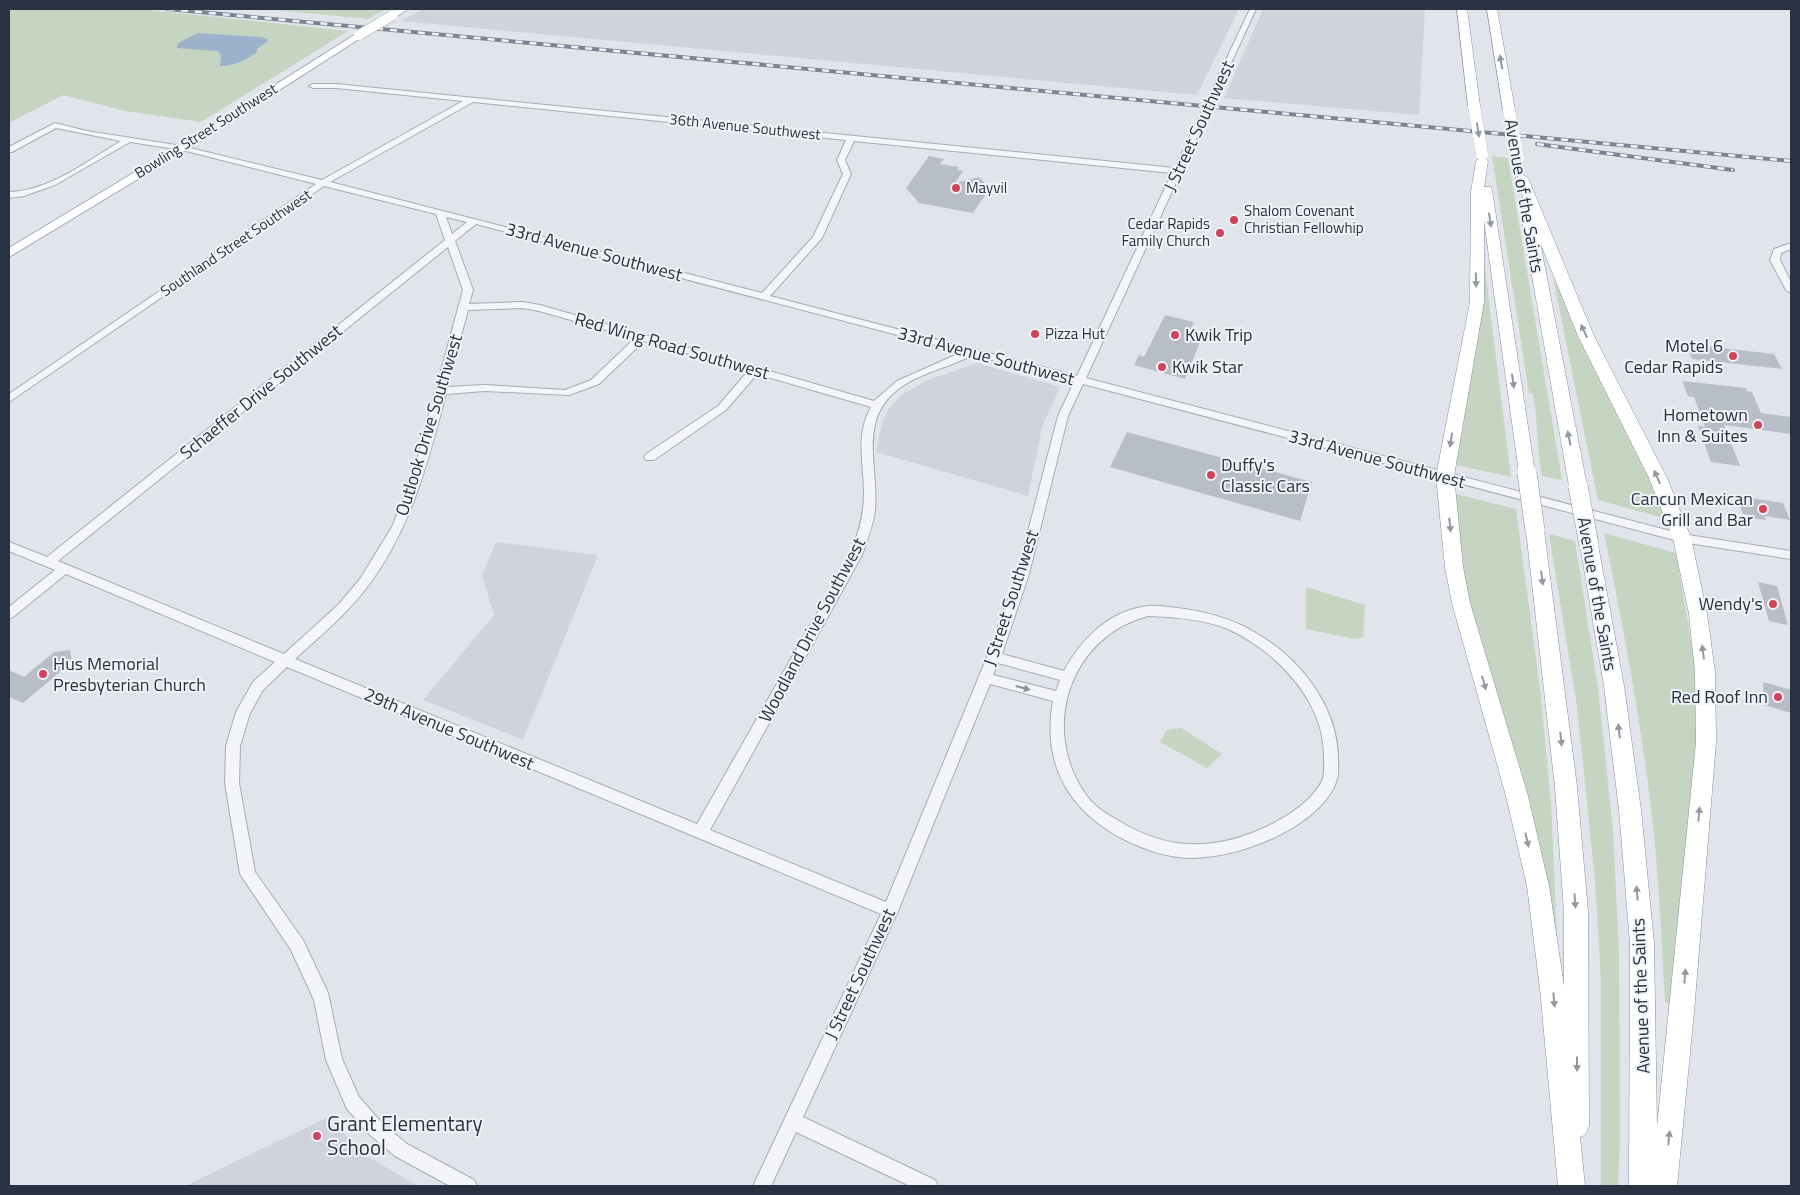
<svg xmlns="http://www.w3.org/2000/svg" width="1800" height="1195" viewBox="0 0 1800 1195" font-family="'Titillium Web',sans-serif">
  <rect width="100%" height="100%" fill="#e1e4ea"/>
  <!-- built -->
  <g fill="#cfd3dc">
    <path d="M422,9H1239L1197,95L401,21Z"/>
    <path d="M1263,9H1425L1419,115L1224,98Z"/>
    <path d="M977,363L1060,387L1042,427L1028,496L876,452L882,423L888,410L901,395L928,380Z"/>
    <path d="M496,542L598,555L523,740L423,700L494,615L482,575Z"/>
    <path d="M328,1117L365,1155L418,1186H185Z"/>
  </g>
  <!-- green -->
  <g fill="#c6d4c2">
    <path d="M9,9H139L348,31L201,122L125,111L63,95L9,123Z"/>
    <path d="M264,9H386L368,19Z"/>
    <path d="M1492,156L1508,158L1562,480L1542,476C1537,448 1538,421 1533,394L1529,393Z"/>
    <path d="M1484,262L1511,477L1456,465Z"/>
    <path d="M1553,278L1631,435L1667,519L1598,500Z"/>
    <path d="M1456,494L1516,509L1540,689L1551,802L1558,958L1503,727L1468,594L1461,564L1454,497Z"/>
    <path d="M1604,533L1676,553L1697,676V747L1675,1007L1668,1004L1665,1001C1662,949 1660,898 1655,846C1645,741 1625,636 1604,533Z"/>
    <path d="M1549,534L1575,541L1598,688L1613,830L1619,953L1620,1136L1618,1186H1601V981L1595,880L1577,706Z"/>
    <path d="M1306,587L1365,605L1363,637L1355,639L1306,629Z"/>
    <path d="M1181,728L1222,754L1207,768L1160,742L1167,730Z"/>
  </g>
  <!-- water -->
  <path fill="#9bb2ca" d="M198,33L262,37L269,40L258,48L256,53C244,60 235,66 220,66L221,55L217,51L177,48L178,43Z"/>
  <!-- building -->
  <g fill="#b8bec7">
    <path d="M929,156L944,159L940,164L959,167L957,170L963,171L955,183L979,177L987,185L981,194L985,195L973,213L919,203L906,188Z"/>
    <path d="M1165,315L1194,322L1188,334L1202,337L1185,379L1134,365L1139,355L1144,357Z"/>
    <path d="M1686,344L1774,354L1782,369L1692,359Z"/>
    <path d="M1682,381L1746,388L1747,391L1752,392L1761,413L1791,417V434L1724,425L1740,466L1711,462L1698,426L1705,427L1694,397L1688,396Z"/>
    <path d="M1127,432L1312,482L1300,521L1110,467Z"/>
    <path d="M1736,496L1783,503L1790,520L1765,516L1766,520L1750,518L1749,515L1743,514Z"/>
    <path d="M1758,582L1777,586L1788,625L1769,621Z"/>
    <path d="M70,650L72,662L23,703L9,697V670L24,677L54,652Z"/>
    <path d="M1763,682L1791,690V713L1764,705Z"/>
  </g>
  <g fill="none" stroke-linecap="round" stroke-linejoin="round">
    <defs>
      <g id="minor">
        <path d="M1250,9H1256L1086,378L1682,534L1791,551V559L1682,542L1083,384L1068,416L1029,574L1002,654L1064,671C1081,639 1110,610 1148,606C1160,605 1173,608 1185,609C1209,613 1233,619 1254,632C1299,657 1338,706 1338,759C1338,766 1339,773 1337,779C1332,799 1310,817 1294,827C1264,845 1228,857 1193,858C1168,858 1145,850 1123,839C1068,810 1042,764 1053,701L990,684L898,911L803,1117L935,1180L938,1186H910L796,1132L771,1186H753L881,914L287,667L263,690L250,713L240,746L239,783L255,872L303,940L328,993L342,1059L359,1097L382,1123L407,1144L474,1180L477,1186H450L395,1156L370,1135L347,1109L326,1060L314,1000L291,950L240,874L225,783L226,746L236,712L253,682L275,662L66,574L13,617L9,619V607L55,570L9,551V542L47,557L445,240L436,214L324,186L9,402V394L316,184L182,150L130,142L55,185L24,196L9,198V192C49,191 87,161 121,141L56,128L12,152H9V147L55,123L87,131L182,146L322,180L463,101L336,88H313L309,86L313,84H336L1175,168ZM473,102L846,140L837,160L843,174L813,237L762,293L330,182ZM854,141L1172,173L1077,376L770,296L822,238L851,174L845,160ZM446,217L467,222L452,234ZM476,224L962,352L897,381L874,401L540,305L523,302L469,304L473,290L455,241ZM448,247L463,290L413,474L392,527L360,579L338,605L284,654L58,561ZM523,308L539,311L635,338L591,380L565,390L485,385L447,387L468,310ZM644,341L748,371L718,406L646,454L644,457L646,460H654L726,410L757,374L871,407C855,435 864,464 864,494C864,516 858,535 850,555L697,824L295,659C320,636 347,614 368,586C411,529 428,462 446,394L485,391L569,395L599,384ZM973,355L1074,382L1058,416L1017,574L987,657L886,902L710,830L862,555C867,540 873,526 875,510C879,469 858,422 896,391C918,373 948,368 973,355ZM1148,616C1174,617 1203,619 1228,629C1277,652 1325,701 1324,758C1324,765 1325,775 1322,781C1311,802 1287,817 1266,827C1214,851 1168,851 1119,821C1106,814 1092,805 1084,792C1040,726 1071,636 1148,616ZM998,663L1060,680L1056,691L993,675Z"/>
        <path d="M1791,243V249L1781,253L1780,260L1791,282V293L1786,290L1770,260L1774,249Z"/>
      </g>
      <g id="major">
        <path d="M398,9H408L396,17H390V13Z"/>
        <path d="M359,32L362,33V37L186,150L9,257V248L178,146Z"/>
      </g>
      <g id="highway">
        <path d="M1457,9H1467L1480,106L1474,110L1468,106Z"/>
        <path d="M1487,9H1497L1515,110L1509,114L1503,110Z"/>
        <path d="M1482,157L1488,161L1484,187H1491L1492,190L1535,473L1533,477L1527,479L1521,477L1519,473L1484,220V302L1454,476L1463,567L1470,603L1528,796L1549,886L1564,986V912L1555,787L1526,530L1529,526L1535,524L1541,526L1544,530L1577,787L1588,912L1589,1126L1585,1135L1580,1137L1585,1186H1558L1540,988L1527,886L1506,796L1452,603L1445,567L1436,476L1470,302L1471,192L1476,161Z"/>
        <path d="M1522,174L1528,178L1594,336L1667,478L1691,538L1707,614L1715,672L1716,742L1694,1012L1677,1186H1629L1630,943L1619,810L1604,686L1580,545L1583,540L1589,539L1595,540L1598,545L1624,686L1641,810L1654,943L1657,1127L1696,742L1695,672L1689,614L1673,538L1649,478L1578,336L1540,242L1587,486L1584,490L1578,492L1572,490L1569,486L1522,219L1524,216L1530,215L1516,178Z"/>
      </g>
    </defs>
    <!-- minor casing -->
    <use href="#minor" stroke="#a6abb4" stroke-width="2"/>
    <!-- major casing -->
    <use href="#major" stroke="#a0a9b6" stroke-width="2"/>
    <!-- highway casing -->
    <use href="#highway" stroke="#8892a1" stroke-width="1"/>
    <!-- minor -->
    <use href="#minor" fill="#f4f5f8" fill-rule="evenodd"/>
    <!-- major -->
    <use href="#major" fill="#fff" fill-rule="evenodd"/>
    <!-- highway -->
    <use href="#highway" fill="#fff" fill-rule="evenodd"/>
    <defs>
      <g id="rail">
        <path d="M167,9L1791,161"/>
        <path d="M1537,144L1733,170"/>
      </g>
    </defs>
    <!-- rail casing -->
    <use href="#rail" stroke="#7a8494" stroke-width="4"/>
    <!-- rail -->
    <use href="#rail" stroke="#f0f3f7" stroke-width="2.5" stroke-dasharray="7" stroke-linecap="butt"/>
    <defs>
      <path id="major-bridge" d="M359,35L393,15"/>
      <g id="highway-bridge-far1">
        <path d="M1474,106L1482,154"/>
        <path d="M1509,110L1518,158"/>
      </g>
      <g id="highway-bridge">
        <path d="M1527,473L1535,530"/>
        <path d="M1578,486L1589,545"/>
      </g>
    </defs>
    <!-- major-bridge casing -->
    <use href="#major-bridge" stroke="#a0a9b6" stroke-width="11" stroke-linecap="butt"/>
    <!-- highway-bridge-far1 casing -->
    <use href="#highway-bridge-far1" stroke="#8892a1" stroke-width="12" stroke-linecap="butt"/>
    <!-- highway-bridge casing -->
    <use href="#highway-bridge" stroke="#8892a1" stroke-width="20" stroke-linecap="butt"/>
    <!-- major-bridge -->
    <use href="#major-bridge" stroke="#fff" stroke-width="10"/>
    <!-- highway-bridge-far1 -->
    <use href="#highway-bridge-far1" stroke="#fff" stroke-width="12"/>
    <!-- highway-bridge -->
    <use href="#highway-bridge" stroke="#fff" stroke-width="19"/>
  </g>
  <!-- one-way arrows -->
  <defs><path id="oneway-solid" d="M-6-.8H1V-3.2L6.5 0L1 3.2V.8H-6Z" transform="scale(1.25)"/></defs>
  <g fill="#9498a0">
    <use href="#oneway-solid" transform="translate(1501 62) rotate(-100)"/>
    <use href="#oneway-solid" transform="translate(1478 130) rotate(81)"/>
    <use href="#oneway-solid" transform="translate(1490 220) rotate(82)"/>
    <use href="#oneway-solid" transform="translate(1476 280) rotate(88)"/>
    <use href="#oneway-solid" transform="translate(1584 331) rotate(-115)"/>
    <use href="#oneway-solid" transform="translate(1513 381) rotate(82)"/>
    <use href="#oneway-solid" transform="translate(1569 438) rotate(-101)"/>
    <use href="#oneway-solid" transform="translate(1451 440) rotate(99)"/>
    <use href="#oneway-solid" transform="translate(1657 477) rotate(-114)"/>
    <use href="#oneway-solid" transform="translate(1450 525) rotate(84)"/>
    <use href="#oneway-solid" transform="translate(1542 578) rotate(83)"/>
    <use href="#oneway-solid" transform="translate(1703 652) rotate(-97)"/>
    <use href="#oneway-solid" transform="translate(1484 683) rotate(74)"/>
    <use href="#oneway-solid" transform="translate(1619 731) rotate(-97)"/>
    <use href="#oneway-solid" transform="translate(1561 739) rotate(84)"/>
    <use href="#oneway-solid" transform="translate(1699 814) rotate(-85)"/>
    <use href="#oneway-solid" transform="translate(1527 840) rotate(77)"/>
    <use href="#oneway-solid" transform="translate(1637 893) rotate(-95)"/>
    <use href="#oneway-solid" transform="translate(1575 901) rotate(86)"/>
    <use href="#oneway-solid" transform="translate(1685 976) rotate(-85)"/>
    <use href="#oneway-solid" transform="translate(1554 1000) rotate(85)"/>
    <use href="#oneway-solid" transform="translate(1577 1064) rotate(90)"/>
    <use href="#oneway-solid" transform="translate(1669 1138) rotate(-84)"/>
  </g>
  <use fill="#8e949d" href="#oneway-solid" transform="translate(1023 688) rotate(15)"/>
  <!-- markers -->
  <g fill="#d0445a" stroke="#f0f3f7" stroke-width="2">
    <circle cx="956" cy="188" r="5"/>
    <circle cx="1234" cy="220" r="5"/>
    <circle cx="1220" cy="233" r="5"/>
    <circle cx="1035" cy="334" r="5"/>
    <circle cx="1175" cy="335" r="5"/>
    <circle cx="1733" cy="356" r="5"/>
    <circle cx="1162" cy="367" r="5"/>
    <circle cx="1758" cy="425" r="5"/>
    <circle cx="1211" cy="475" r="5"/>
    <circle cx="1763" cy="509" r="5"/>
    <circle cx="1773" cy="604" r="5"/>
    <circle cx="43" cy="674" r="5"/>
    <circle cx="1778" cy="697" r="5"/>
    <circle cx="317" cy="1136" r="5"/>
  </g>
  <g text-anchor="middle" stroke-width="4" stroke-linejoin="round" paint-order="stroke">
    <!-- far-street labels -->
    <g font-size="15" fill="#293242" stroke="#f0f3f7">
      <text transform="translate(745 127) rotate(6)" y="5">36th Avenue Southwest</text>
      <text transform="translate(206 131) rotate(-32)" y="5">Bowling Street Southwest</text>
      <text transform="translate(236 243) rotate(-34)" y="5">Southland Street Southwest</text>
    </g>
    <!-- far-poi labels -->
    <g font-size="15" fill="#293242" stroke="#f0f3f7" text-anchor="start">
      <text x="966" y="193">Mayvil</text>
      <text x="1244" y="216">Shalom Covenant<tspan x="1244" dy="17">Christian Fellowhip</tspan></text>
      <text x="1210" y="229" text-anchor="end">Cedar Rapids<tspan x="1210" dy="17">Family Church</tspan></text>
      <text x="1045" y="339">Pizza Hut</text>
    </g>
    <!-- street labels -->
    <g font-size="18" fill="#293242" stroke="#f0f3f7">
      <text transform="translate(1199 126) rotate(-65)" y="6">J Street Southwest</text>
      <text transform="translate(1524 196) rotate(80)" y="6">Avenue of the Saints</text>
      <text transform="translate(594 252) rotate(15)" y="6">33rd Avenue Southwest</text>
      <text transform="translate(672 346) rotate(16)" y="6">Red Wing Road Southwest</text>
      <text transform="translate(986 356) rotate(15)" y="6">33rd Avenue Southwest</text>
      <text transform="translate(261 392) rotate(-39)" y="6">Schaeffer Drive Southwest</text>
      <text transform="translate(429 425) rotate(-73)" y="6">Outlook Drive Southwest</text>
      <text transform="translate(1377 459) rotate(15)" y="6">33rd Avenue Southwest</text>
      <text transform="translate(1597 594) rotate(80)" y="6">Avenue of the Saints</text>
      <text transform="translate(1011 598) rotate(-72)" y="6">J Street Southwest</text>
      <text transform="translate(812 630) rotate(-62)" y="6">Woodland Drive Southwest</text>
      <text transform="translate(449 729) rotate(23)" y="6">29th Avenue Southwest</text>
      <text transform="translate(860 974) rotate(-65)" y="6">J Street Southwest</text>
      <text transform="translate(1641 996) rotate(-92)" y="6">Avenue of the Saints</text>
    </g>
    <!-- poi labels -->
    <g font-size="18" fill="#293242" stroke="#f0f3f7" text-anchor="end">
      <text x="1185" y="341" text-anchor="start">Kwik Trip</text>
      <text x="1723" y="352">Motel 6<tspan x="1723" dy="21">Cedar Rapids</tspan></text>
      <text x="1172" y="373" text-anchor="start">Kwik Star</text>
      <text x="1748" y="421">Hometown<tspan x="1748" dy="21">Inn &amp; Suites</tspan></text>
      <text x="1221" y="471" text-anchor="start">Duffy's<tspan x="1221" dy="21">Classic Cars</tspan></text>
      <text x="1753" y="505">Cancun Mexican<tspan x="1753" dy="21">Grill and Bar</tspan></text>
      <text x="1763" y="610">Wendy's</text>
      <text x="53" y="670" text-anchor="start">Hus Memorial<tspan x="53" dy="21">Presbyterian Church</tspan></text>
      <text x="1768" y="703">Red Roof Inn</text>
    </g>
    <!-- near-poi labels -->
    <g font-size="21" fill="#293242" stroke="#f0f3f7" text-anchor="start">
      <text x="327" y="1131">Grant Elementary<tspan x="327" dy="24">School</tspan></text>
    </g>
  </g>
  <!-- border -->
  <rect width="1800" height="1195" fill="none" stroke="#293242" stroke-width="20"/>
</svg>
